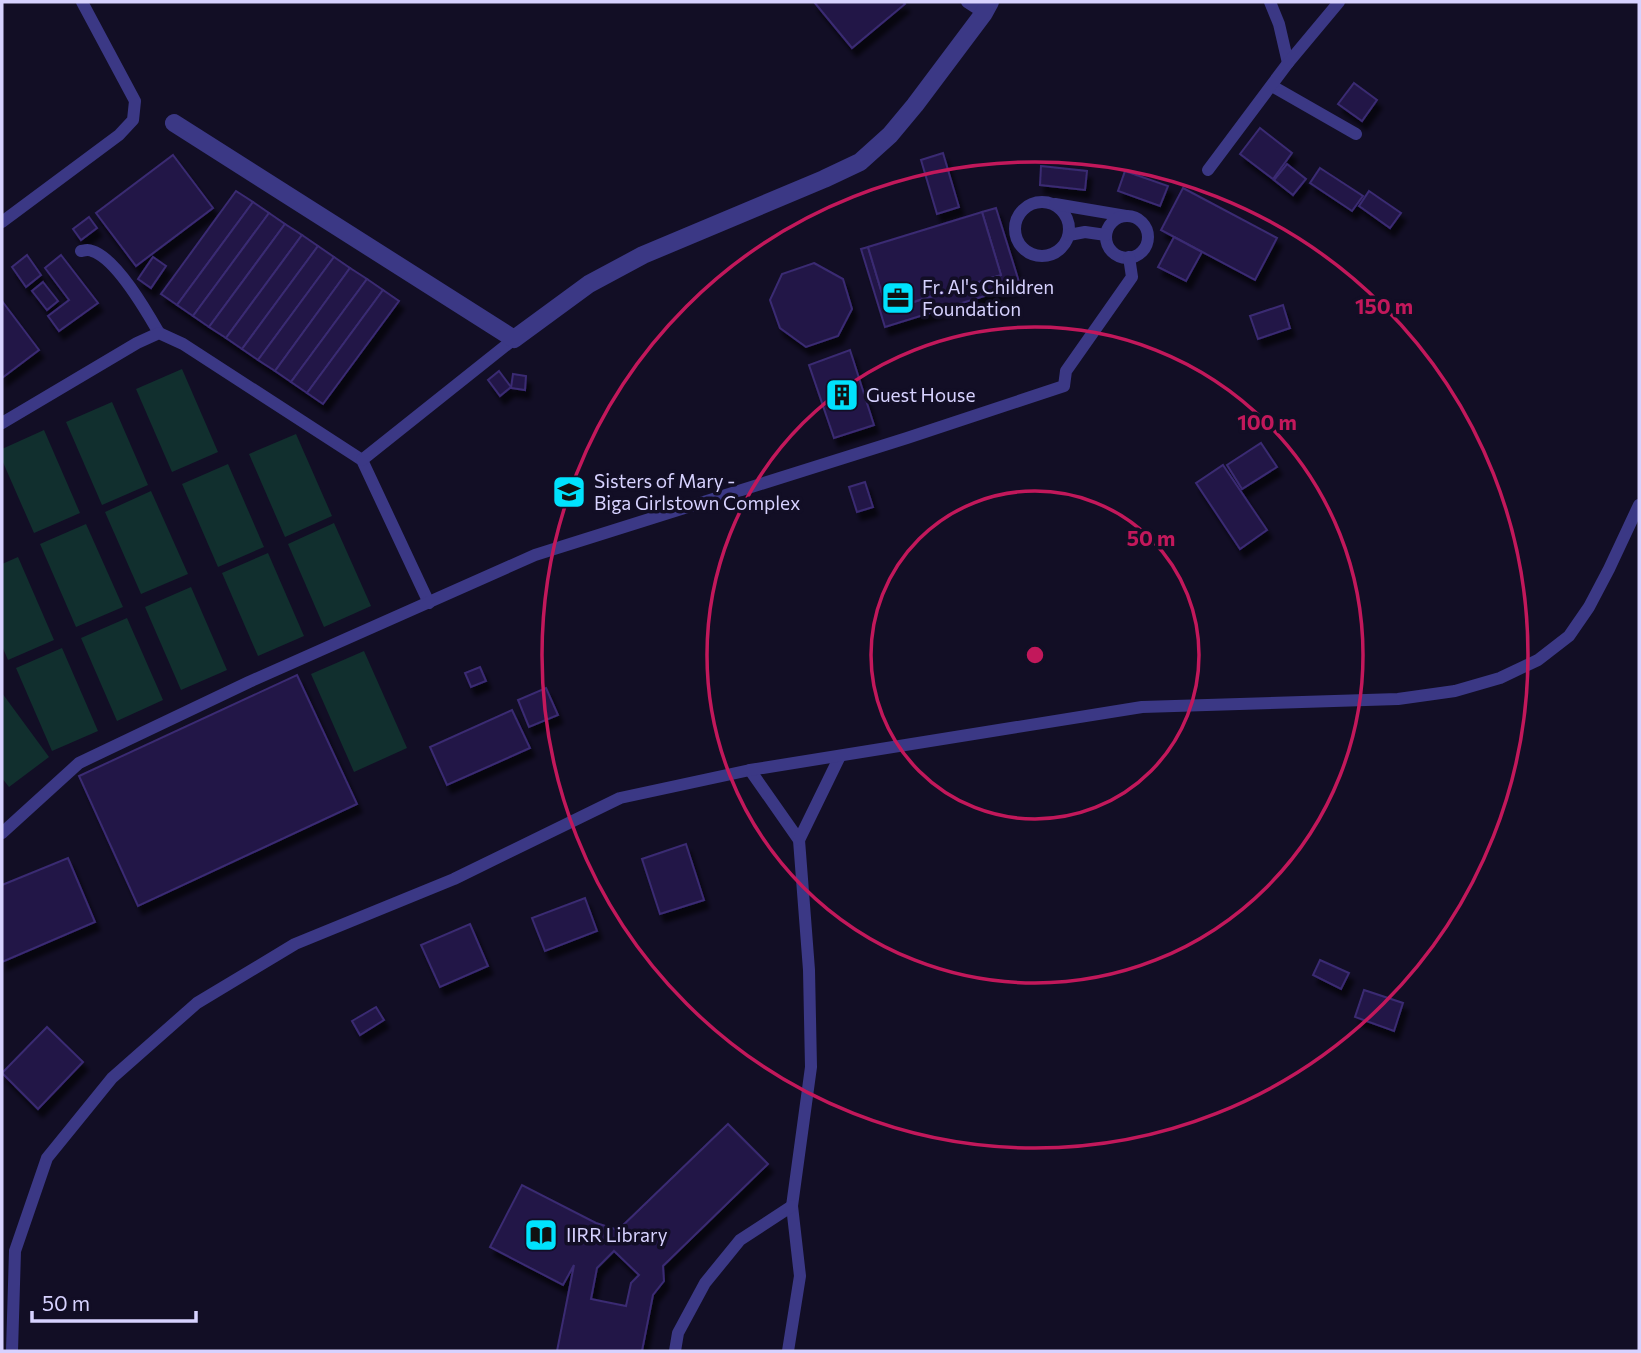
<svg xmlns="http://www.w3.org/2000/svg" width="1641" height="1353" viewBox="0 0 1641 1353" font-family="Commissioner,sans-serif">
  <defs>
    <filter id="shadow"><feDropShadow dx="4.5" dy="8" stdDeviation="2" flood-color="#0009"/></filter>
  </defs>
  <rect width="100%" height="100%" fill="#120e25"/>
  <!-- green -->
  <g fill="#112f2e">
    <path d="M182,369L218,452L172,472L136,389Z"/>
    <path d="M112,402L148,485L102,505L66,422Z"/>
    <path d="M44,430L80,513L34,533L2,460V449Z"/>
    <path d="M296,434L332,516L285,537L249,454Z"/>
    <path d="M228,464L264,547L218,567L182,484Z"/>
    <path d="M151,491L188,574L141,594L105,512Z"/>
    <path d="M334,523L371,606L324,627L288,544Z"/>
    <path d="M86,524L123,607L76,627L40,544Z"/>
    <path d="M268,553L304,636L258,656L222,573Z"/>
    <path d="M18,557L54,640L8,660L2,646V564Z"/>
    <path d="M191,587L227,670L181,690L145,607Z"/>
    <path d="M127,618L163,700L117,721L81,638Z"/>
    <path d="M62,648L98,731L52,751L16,668Z"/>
    <path d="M364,651L407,748L354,772L311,674Z"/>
    <path d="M2,693L49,757L9,787L2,778Z"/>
  </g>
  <!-- building -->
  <g fill="#231946" stroke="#3a2b73" stroke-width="2" fill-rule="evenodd" filter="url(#shadow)">
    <path d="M814,2H903L905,4L852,48Z"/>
    <path d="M1354,83L1377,100L1362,121L1338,104Z"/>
    <path d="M1260,128L1292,153L1273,179L1240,154Z"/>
    <path d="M943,153L959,207L937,214L921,160Z"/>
    <path d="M173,155L213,208L136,266L96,213Z"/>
    <path d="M1287,164L1306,179L1293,195L1274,180Z"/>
    <path d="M1041,166L1087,171L1085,190L1040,185Z"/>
    <path d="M1320,168L1363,196L1352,211L1310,183Z"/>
    <path d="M1125,171L1168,186L1160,206L1118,191Z"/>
    <path d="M1183,188L1277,238L1255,280L1161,230Z"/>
    <path d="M236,191L253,202L177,305L161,294Z"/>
    <path d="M1369,191L1401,213L1390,228L1359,206Z"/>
    <path d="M253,202L269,213L193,316L177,305Z"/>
    <path d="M996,208L1020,285L885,327L861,249L868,247L887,310L914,302L1001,275L982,212Z"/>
    <path d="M982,212L1001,275L887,310L868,247Z"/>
    <path d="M269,213L285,224L209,327L193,316Z"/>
    <path d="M89,217L97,228L81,240L73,229Z"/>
    <path d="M285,224L302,235L226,338L209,327Z"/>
    <path d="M302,235L318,246L242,349L226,338Z"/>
    <path d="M1174,237L1202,252L1186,281L1158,267Z"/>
    <path d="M318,246L334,257L258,360L242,349Z"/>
    <path d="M27,255L41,275L26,287L12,267Z"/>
    <path d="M61,255L98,303L59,331L48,316L69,300L45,268Z"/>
    <path d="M153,257L166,266L151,288L138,279Z"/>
    <path d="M334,257L350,268L275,371L258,360Z"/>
    <path d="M814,263L843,279L852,309L838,336L806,347L780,328L770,300L782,274Z"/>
    <path d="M350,268L367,279L291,382L275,371Z"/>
    <path d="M367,279L383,290L307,393L291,382Z"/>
    <path d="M43,282L58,301L47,310L32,291Z"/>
    <path d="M383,290L399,301L323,404L307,393Z"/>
    <path d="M2,301L39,350L2,378Z"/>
    <path d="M1283,305L1290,328L1258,339L1250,316Z"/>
    <path d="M850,350L874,425L834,438L809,365Z"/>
    <path d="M499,371L511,387L500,396L488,380Z"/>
    <path d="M513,374L526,376L525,390L511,388Z"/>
    <path d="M1261,443L1277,467L1242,489L1227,465Z"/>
    <path d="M1223,465L1267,530L1240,549L1196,483Z"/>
    <path d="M865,482L873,507L857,512L849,487Z"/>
    <path d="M480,667L486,681L471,687L465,673Z"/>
    <path d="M297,675L357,804L138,906L79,776Z"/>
    <path d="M546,688L558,715L529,727L518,700Z"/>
    <path d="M512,710L530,748L447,785L430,747Z"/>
    <path d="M686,844L704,900L660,914L642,859Z"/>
    <path d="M68,858L95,922L2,962V885Z"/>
    <path d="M585,898L597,931L545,951L532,918Z"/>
    <path d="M470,924L488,966L440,987L421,945Z"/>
    <path d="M1320,960L1349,973L1341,989L1313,975Z"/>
    <path d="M1364,990L1403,1003L1394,1031L1355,1017Z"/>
    <path d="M376,1007L384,1020L360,1035L352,1021Z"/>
    <path d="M47,1027L83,1062L38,1109L2,1073Z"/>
    <path d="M728,1124L768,1164L663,1266L664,1281L653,1295L642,1351H557L574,1265L563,1285L490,1247L522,1185L596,1223L618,1230ZM614,1251L639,1275L631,1283L626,1306L591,1299L597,1268Z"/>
  </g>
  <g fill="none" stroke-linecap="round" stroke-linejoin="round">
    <!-- service -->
    <g stroke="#3b3885" stroke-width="12">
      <path d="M967,2L984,13"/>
      <path d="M1270,2L1279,24L1288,63"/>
      <path d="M1272,86L1356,134"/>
      <path d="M1208,170L1288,63L1339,2"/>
      <circle cx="1042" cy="229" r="27"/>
      <path d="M1055,204L1126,216"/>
      <circle cx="1127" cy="237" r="21"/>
      <path d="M2,222L119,135L133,120L135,101L82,2"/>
      <path d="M1069,235L1085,232L1106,235"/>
      <path d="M81,251C86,250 88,249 92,251C116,258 147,312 159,333"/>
      <path d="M2,423L137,343L159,333L183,344L362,460L429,603"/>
      <path d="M362,460L514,339"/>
      <path d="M750,770L799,840L809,970L811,1067L792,1206L800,1276L788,1351"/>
      <path d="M2,833L79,763L249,682L535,555L907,438L1064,386L1066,371L1132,277L1129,257"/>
      <path d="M799,840L840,756"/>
      <path d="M12,1351L15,1251L47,1158L112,1078L197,1003L295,944L454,879L620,798L750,770L1142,707L1398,699L1455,691L1500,678L1538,660L1569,636L1589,607L1609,569L1639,505"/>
      <path d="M675,1351L678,1333L705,1283L740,1240L792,1206"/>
    </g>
    <!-- minor -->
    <path stroke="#3b3885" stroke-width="18" d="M174,123L514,339L589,284L643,255L824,179L860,162L890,135L915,105L984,13L990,2"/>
  </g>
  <!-- distance rings -->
  <g fill="none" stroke="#c2185b" stroke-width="3.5">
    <circle cx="1035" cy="655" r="164"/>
    <circle cx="1035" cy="655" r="328"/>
    <circle cx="1035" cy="655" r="493"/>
  </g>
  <!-- icons -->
  <defs>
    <symbol id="office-square" viewBox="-11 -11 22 22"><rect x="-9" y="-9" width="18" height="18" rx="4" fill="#00e2fd" stroke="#120e25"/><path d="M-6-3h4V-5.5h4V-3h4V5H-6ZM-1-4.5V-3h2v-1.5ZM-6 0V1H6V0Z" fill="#111"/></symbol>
    <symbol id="building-square" viewBox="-11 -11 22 22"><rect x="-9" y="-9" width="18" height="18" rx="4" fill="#00e2fd" stroke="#120e25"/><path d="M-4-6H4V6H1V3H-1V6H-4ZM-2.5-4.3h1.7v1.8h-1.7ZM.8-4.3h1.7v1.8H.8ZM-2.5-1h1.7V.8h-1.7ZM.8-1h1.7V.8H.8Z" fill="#111"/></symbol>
    <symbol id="school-square" viewBox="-11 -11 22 22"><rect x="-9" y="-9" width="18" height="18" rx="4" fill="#00e2fd" stroke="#120e25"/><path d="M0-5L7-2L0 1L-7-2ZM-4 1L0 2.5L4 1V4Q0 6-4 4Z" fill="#111"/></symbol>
    <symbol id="library-square" viewBox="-11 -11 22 22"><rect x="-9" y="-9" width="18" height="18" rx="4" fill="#00e2fd" stroke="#120e25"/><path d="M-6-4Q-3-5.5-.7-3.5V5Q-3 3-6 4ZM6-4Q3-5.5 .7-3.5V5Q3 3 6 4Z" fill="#111"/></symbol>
  </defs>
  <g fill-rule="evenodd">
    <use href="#office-square" x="879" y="279" width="38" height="38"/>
    <use href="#building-square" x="823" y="376" width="38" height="38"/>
    <use href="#school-square" x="550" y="473" width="38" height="38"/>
    <use href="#library-square" x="522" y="1216" width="38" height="38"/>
  </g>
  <g text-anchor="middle" stroke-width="7" stroke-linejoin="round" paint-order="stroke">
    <!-- poi labels -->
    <g font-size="19" fill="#d7d2ff" stroke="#120e25" text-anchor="start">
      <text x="922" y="294">Fr. Al's Children<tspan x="922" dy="22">Foundation</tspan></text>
      <text x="866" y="402">Guest House</text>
      <text x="594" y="488">Sisters of Mary -<tspan x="594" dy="22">Biga Girlstown Complex</tspan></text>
      <text x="566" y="1242">IIRR Library</text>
    </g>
  </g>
  <circle cx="1035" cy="655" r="10" fill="#c2185b" stroke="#120e25" stroke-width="3.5"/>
  <g font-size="21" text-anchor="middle" font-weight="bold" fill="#c2185b" stroke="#120e25" stroke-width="7" stroke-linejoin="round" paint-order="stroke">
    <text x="1384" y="314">150 m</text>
    <text x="1267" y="430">100 m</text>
    <text x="1151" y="546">50 m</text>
  </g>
  <!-- border -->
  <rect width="1641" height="1353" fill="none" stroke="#d7d2ff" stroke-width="7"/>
  <!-- scale -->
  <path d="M32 1311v10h164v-10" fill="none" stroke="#d7d2ff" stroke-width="3.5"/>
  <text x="42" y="1311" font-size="21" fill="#d7d2ff" stroke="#120e25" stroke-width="5" paint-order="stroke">50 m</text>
</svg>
